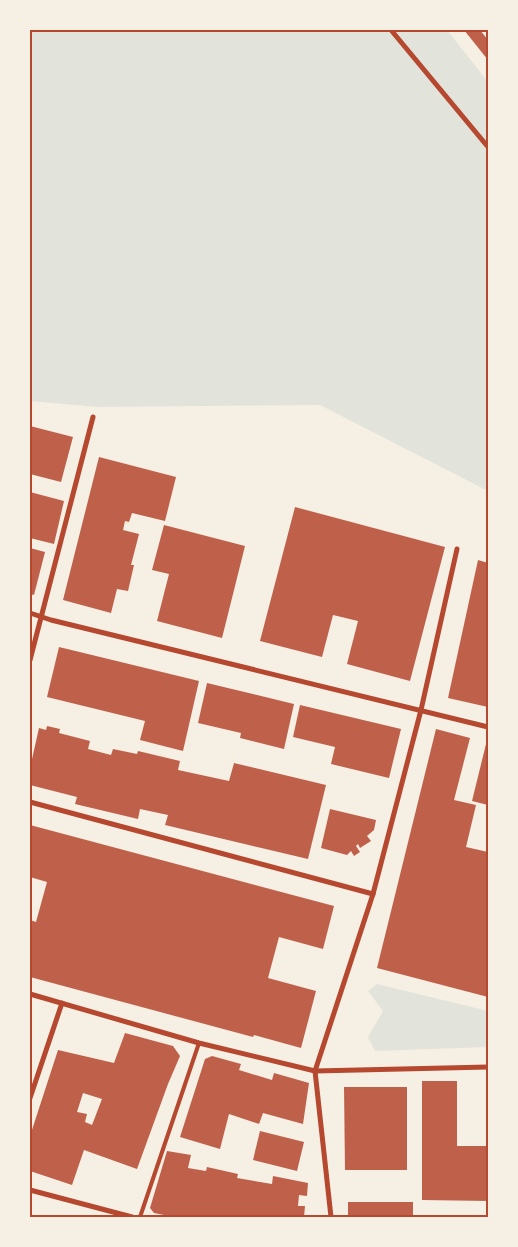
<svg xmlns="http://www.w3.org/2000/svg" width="518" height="1247" viewBox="0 0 518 1247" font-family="Overpass,sans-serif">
  <rect width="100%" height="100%" fill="#f6efe4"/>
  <!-- green -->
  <g fill="#e2e4dc">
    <path d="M30,30H447L488,82V491L320,405L98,407L30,401Z"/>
    <path d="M377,984L488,1011V1047L375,1051L368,1037L383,1011L368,991Z"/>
  </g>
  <!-- building -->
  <g fill="#bf614a" fill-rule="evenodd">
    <path d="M464,30H480L488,40V60Z"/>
    <path d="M30,426L73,437L61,482L30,474Z"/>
    <path d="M99,457L176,477L165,521L132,513L129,522L125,521L123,530L139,534L131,565H134L128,591L117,589L111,613L63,600Z"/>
    <path d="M30,492L64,501L54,544L30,538Z"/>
    <path d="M295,507L445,547L410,681L347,664L358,621L333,615L322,657L260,641Z"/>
    <path d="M164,525L245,546L222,638L157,621L169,574L152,570Z"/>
    <path d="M30,548L45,552L34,595L30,594Z"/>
    <path d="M478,560L488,563V707L448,698Z"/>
    <path d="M59,647L199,681L183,751L140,740L145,721L47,697Z"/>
    <path d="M207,683L294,704L284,749L240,738L241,733L198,723Z"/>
    <path d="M300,705L401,729L389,778L331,764L335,747L293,737Z"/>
    <path d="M47,726L60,729L59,733L90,741L88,749L111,755L113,749L137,754L138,751L180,761L178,770L229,781L234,763L326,785L308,859L165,825L168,815L140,809L138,819L75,804L77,797L30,785V768L39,728L46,730Z"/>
    <path d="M436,729L470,738L454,800L476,805L466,847L488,852V997L377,968Z"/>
    <path d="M487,740H488V805L472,801Z"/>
    <path d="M330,809L376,820L374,830L367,836L371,841L360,848L358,844L356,846L360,852L354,856L351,851L347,855L321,848Z"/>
    <path d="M30,825L334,906L323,949L279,937L268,978L316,991L301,1048L254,1035L253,1037L30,977V920L36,922L47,882L30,877Z"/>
    <path d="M125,1033L173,1046L180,1056L168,1084L137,1169L84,1150L72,1185L30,1171V1136L58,1050L114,1063ZM83,1093L102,1099L92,1125L85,1122L87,1114L77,1112Z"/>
    <path d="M212,1056L241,1064L239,1070L272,1080L274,1073L309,1083L303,1124L263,1113L259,1124L229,1114L220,1149L180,1137L205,1059Z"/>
    <path d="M422,1081H457V1146H488V1201L422,1200Z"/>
    <path d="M344,1087H407V1170H345Z"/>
    <path d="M260,1131L304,1142L297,1171L253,1160Z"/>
    <path d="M167,1151L191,1155L188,1168L206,1171L207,1167L238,1174L237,1178L272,1184L273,1176L308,1183L307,1196L299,1195L298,1206H305L304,1217H206L193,1215L192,1217H174L154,1213L150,1208Z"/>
    <rect x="348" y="1202" width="65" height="15"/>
  </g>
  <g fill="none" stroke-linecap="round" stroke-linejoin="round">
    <!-- service -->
    <path stroke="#b5482f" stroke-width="4" d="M140,1217L199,1043"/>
    <!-- minor -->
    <g stroke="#b5482f" stroke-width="5">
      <path d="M391,30L488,147"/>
      <path d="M30,613L51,620L488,727"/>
      <path d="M30,660L93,417"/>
      <path d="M30,802L373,894"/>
      <path d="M30,994L199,1043L315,1071L488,1067"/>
      <path d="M30,1098L62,1003"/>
      <path d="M30,1190L132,1217"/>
      <path d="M331,1217L315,1071L373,894L421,710L457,549"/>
    </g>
  </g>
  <!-- border -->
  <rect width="518" height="1247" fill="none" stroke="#f6efe4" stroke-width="62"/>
  <rect x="31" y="31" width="456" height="1185" fill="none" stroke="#b5482f" stroke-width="2"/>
</svg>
